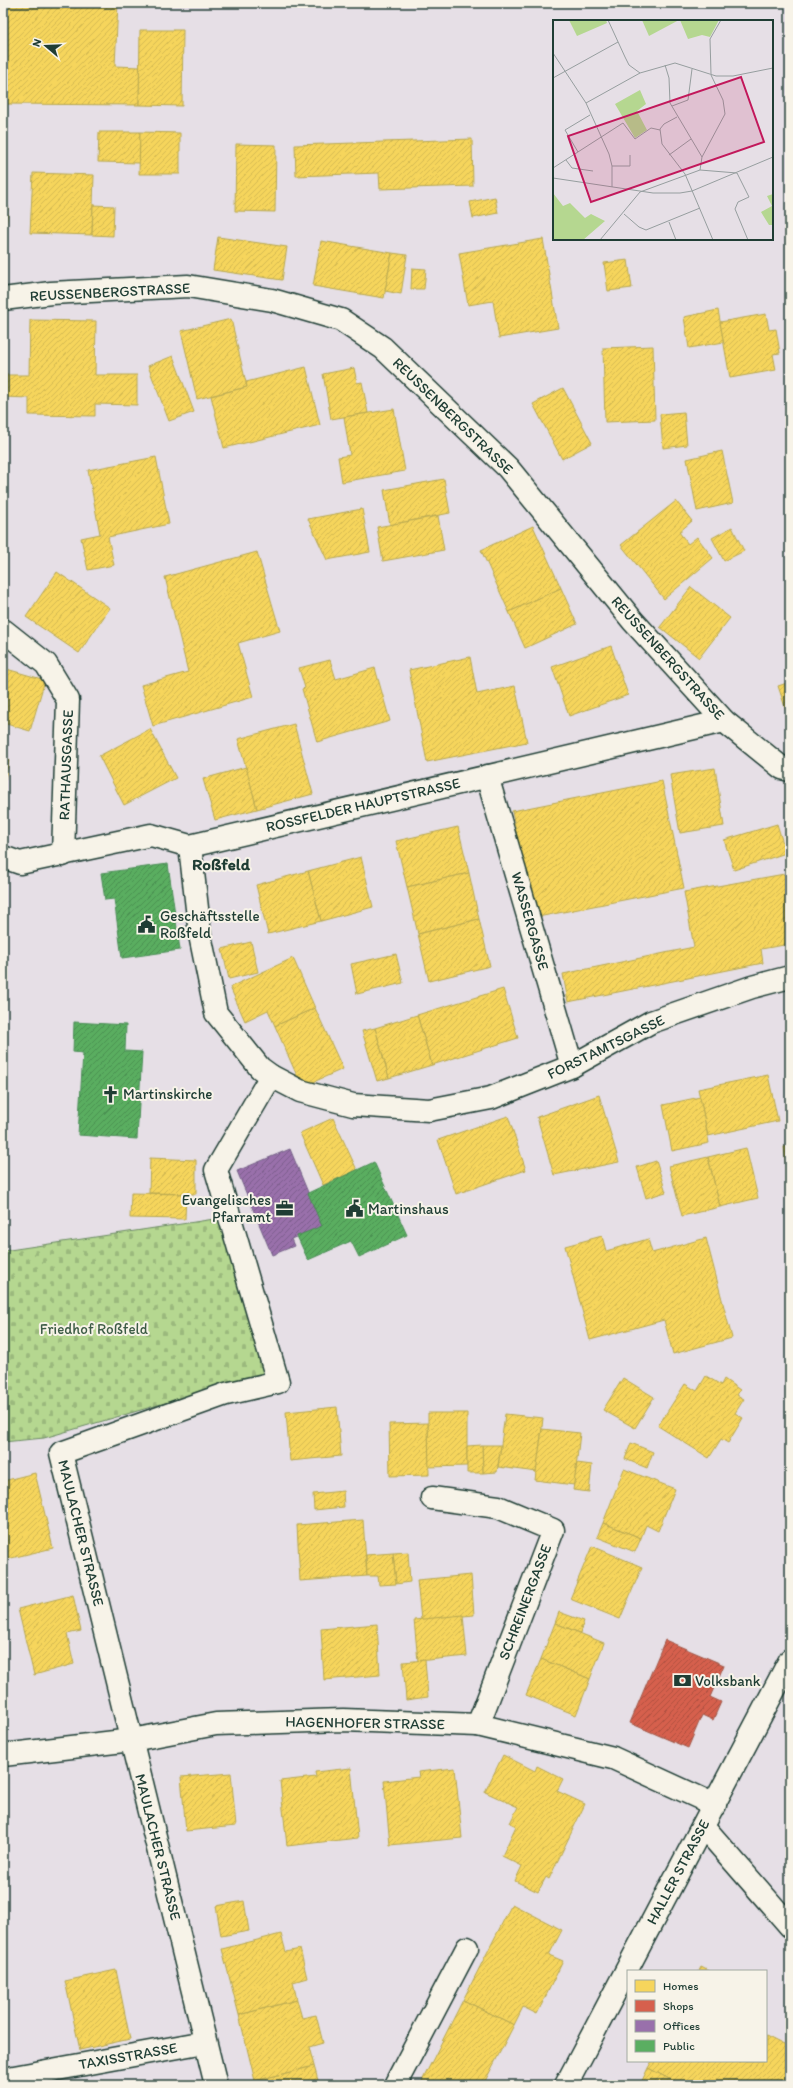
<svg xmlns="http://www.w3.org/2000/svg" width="793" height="2088" viewBox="0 0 793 2088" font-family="Itim,sans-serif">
  <defs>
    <pattern id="cemetery-stones" width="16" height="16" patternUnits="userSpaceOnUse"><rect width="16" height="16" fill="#b5d790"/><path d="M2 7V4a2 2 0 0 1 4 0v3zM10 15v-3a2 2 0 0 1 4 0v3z" fill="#9bb97d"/></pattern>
    <pattern id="homes-hatch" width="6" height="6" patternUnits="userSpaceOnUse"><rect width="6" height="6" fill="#f6d55c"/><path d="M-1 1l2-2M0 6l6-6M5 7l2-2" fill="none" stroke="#d2b851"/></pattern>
    <pattern id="shops-hatch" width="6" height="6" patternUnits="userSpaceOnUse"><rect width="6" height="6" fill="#d6604d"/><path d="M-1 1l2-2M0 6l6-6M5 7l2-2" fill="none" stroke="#ad5041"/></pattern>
    <pattern id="offices-hatch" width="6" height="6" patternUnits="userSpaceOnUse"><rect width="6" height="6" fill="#9970ab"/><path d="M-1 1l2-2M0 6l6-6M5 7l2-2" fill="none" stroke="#7c5d8c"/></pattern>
    <pattern id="public-hatch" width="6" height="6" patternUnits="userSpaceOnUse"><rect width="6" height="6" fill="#5aae61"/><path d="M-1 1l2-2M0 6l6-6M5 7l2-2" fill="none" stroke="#4a8f51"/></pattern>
  </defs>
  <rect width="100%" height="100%" fill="#e6dfe6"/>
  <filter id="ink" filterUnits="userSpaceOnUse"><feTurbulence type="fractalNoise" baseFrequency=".025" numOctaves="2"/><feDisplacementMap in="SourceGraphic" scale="8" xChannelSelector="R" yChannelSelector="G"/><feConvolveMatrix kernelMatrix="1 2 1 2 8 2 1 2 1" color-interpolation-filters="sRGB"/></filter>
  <g filter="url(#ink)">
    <!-- cemetery -->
    <path fill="url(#cemetery-stones)" stroke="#6a8a62" d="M221,1218L265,1374L44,1438L3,1442V1251Z"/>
    <!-- homes -->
    <g fill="url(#homes-hatch)" stroke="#b6a750">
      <path d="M4,3L47,5V3H118L115,66L140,67L139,105L3,104Z"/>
      <path d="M140,30H183L182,106L139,105Z"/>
      <path d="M99,132H140V163L98,162Z"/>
      <path d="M140,132L180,133V174H139Z"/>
      <path d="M472,139L473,186L380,189L379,173L296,176L295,145Z"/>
      <path d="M236,144L276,145L275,212L235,211Z"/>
      <path d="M33,173L94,175L92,235L30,233Z"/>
      <path d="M495,197L498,213L473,218L470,202Z"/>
      <path d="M3,205L8,206L3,261Z"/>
      <path d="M93,205L114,206L113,236L92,235Z"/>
      <path d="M218,237L287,247L282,280L213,270Z"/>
      <path d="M543,239L558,328L499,338L493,301L468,305L459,253Z"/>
      <path d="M321,241L392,253L384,298L313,286Z"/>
      <path d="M392,253L407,255L401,294L385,291Z"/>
      <path d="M628,260L632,288L608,291L604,263Z"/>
      <path d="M412,268L426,269L424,289H411Z"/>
      <path d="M718,310L724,342L689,348L684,317Z"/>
      <path d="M766,314L769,330L776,329L780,353L773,354L776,370L730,378L720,322Z"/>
      <path d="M231,319L247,387L197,399L181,331Z"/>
      <path d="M30,320L96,321L95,375H137V405L95,404V416L29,415V398L3,397V375H29Z"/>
      <path d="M653,346L655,420L605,422L603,348Z"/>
      <path d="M173,356L194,412L169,421L148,366Z"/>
      <path d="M306,367L320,425L224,448L211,396L247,387L246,382Z"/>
      <path d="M354,368L357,383L362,382L368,413L331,419L323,374Z"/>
      <path d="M563,388L592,443L562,459L533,404Z"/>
      <path d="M394,409L405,471L342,482L338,457L350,455L344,417Z"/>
      <path d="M684,412L687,445L663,448L660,414Z"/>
      <path d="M722,451L733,503L697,511L687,459Z"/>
      <path d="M156,457L169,524L108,537L114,565L88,570L81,538L100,534L88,470Z"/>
      <path d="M444,479L450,513L390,525L384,490Z"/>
      <path d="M676,501L692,521L679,532L688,544L697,537L713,558L664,599L621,545Z"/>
      <path d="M362,509L370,552L327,560L308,519Z"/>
      <path d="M438,516L444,550L383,561L377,527Z"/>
      <path d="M533,526L561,588L509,612L481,550Z"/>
      <path d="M732,527L744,551L724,561L712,538Z"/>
      <path d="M257,552L280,631L238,643L253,697L153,726L141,685L188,672L165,577Z"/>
      <path d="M57,572L110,608L79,653L26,617Z"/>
      <path d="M691,587L730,618L699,658L660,627Z"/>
      <path d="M561,588L577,624L525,648L509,612Z"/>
      <path d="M611,646L628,695L569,716L552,667Z"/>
      <path d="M470,657L477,694L515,686L527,742L427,762L409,670Z"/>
      <path d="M330,660L336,679L375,668L390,721L317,742L302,689L305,688L299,668Z"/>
      <path d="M3,668L45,680L30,731L3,723Z"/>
      <path d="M790,682V722L778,686Z"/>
      <path d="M294,724L313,794L257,809L238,739Z"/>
      <path d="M150,729L176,778L124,805L99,756Z"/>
      <path d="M3,759L9,760L3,788Z"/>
      <path d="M246,767L257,809L215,820L203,779Z"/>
      <path d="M715,768L724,826L680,833L670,775Z"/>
      <path d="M662,781L684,888L533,918L512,811Z"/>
      <path d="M777,824L786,853L734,870L724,840Z"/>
      <path d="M458,827L469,873L407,887L396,841Z"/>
      <path d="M361,857L373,907L321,921L308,871Z"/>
      <path d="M308,871L321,921L268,934L256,885Z"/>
      <path d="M469,873L479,919L418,934L407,887Z"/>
      <path d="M790,873V944L761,949L763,963L568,1002L563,974L694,947L684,892Z"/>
      <path d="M479,919L490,966L429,981L418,934Z"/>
      <path d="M251,942L258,972L229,979L222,949Z"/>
      <path d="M396,954L403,983L357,994L351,964Z"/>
      <path d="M293,958L315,1008L275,1026L268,1010L245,1021L230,987Z"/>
      <path d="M503,989L518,1038L432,1065L417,1015Z"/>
      <path d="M315,1008L343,1069L302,1087L275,1026Z"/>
      <path d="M417,1015L432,1065L389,1078L375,1028Z"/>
      <path d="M375,1028L389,1078L377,1081L362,1031Z"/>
      <path d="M768,1075L778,1121L708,1136L698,1089Z"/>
      <path d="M599,1095L619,1162L554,1175L537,1117Z"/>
      <path d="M700,1097L709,1143L672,1151L663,1105Z"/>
      <path d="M508,1116L526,1170L456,1194L438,1140Z"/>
      <path d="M333,1118L357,1170L323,1185L300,1133Z"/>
      <path d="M790,1146V1199L784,1147Z"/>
      <path d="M746,1148L758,1198L720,1207L708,1157Z"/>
      <path d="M708,1157L720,1207L682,1216L669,1166Z"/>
      <path d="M150,1158L196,1160V1194L149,1193Z"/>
      <path d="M656,1161L666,1192L646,1198L637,1167Z"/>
      <path d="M131,1193L186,1194L185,1219L130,1218Z"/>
      <path d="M602,1236L606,1251L648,1239L652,1253L706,1238L732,1338L673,1354L664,1320L590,1340L565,1246Z"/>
      <path d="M706,1376L721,1385L724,1379L740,1390L737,1395L744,1399L735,1413L743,1418L728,1443L721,1439L709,1458L658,1426L685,1384L697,1391Z"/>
      <path d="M623,1378L654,1397L635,1428L603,1410Z"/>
      <path d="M337,1407L341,1456L290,1461L286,1412Z"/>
      <path d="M428,1413H467V1466L428,1467Z"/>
      <path d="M505,1414L543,1418L537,1472L498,1467Z"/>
      <path d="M428,1423L429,1475L390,1476L389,1424Z"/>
      <path d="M542,1429L580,1433L574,1485L535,1480Z"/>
      <path d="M631,1443L653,1452L647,1468L625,1459Z"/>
      <path d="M482,1445H501L497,1472L483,1473Z"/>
      <path d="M482,1445L483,1473H467V1446Z"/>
      <path d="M577,1463L592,1465L589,1492L573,1490Z"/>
      <path d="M624,1469L675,1489L658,1531L646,1525L641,1538L603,1523Z"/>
      <path d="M35,1473L53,1548L3,1560V1481Z"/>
      <path d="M343,1491L344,1507L314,1510L313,1494Z"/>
      <path d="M363,1520L367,1576L300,1581L297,1525Z"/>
      <path d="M603,1523L641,1538L635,1552L597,1537Z"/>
      <path d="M592,1546L642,1567L620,1619L570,1599Z"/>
      <path d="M408,1552L410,1582L396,1584L393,1553Z"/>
      <path d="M393,1553L396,1584L379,1585L378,1576H367L366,1555Z"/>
      <path d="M471,1575L474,1615L421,1620L417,1580Z"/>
      <path d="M73,1595L81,1631L67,1634L74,1664L34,1675L18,1609Z"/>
      <path d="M559,1612L584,1621L580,1633L555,1623Z"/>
      <path d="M463,1615L467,1656L418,1661L414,1620Z"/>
      <path d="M555,1623L604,1643L590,1679L541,1659Z"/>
      <path d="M377,1624L380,1675L324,1680L321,1629Z"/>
      <path d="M541,1659L590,1679L576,1715L526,1695Z"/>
      <path d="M425,1660L428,1697L406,1700L403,1662Z"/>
      <path d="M503,1755L535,1771L537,1766L563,1779L557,1791L585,1804L549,1879L546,1877L538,1892L515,1881L522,1866L502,1856L516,1826L510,1823L518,1807L485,1792Z"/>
      <path d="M351,1768L358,1838L287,1846L280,1781L316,1777L315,1772Z"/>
      <path d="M455,1768L462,1838L390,1845L384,1781L419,1777L418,1772Z"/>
      <path d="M231,1773L236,1826L186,1831L181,1777Z"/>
      <path d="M244,1901L249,1931L221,1936L216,1906Z"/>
      <path d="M512,1904L562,1930L549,1955L563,1961L537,2014L523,2007L514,2025L463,2000Z"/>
      <path d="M281,1934L286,1952L300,1949L307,1978L293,1982L297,2000L239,2015L222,1949Z"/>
      <path d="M701,1967L709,1971H699Z"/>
      <path d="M116,1970L130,2039L80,2050L65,1981Z"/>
      <path d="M297,2000L302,2018L316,2015L323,2043L309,2047L314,2066L255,2081L239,2015Z"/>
      <path d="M463,2000L514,2025L483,2085H420Z"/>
      <path d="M766,2036L790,2048V2085H681L648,2068L652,2061H766Z"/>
      <path d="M314,2066L319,2084L333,2080L334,2085H257L255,2081Z"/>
      <path d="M648,2068L681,2085H640Z"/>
    </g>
    <!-- shops -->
    <path fill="url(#shops-hatch)" stroke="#9f5646" d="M665,1640L724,1665L710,1697L721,1702L713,1720L702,1715L688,1748L630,1723Z"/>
    <!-- offices -->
    <path fill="url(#offices-hatch)" stroke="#746187" d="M290,1149L322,1226L291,1239L294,1246L272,1255L237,1171Z"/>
    <!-- public -->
    <g fill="url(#public-hatch)" stroke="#488c54">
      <path d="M168,864L180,950L122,958L114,899L105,900L101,873Z"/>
      <path d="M74,1022L126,1025L125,1051L142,1052L137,1139L78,1135L83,1053L73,1052Z"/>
      <path d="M374,1162L407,1235L359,1257L351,1241L308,1260L297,1236L322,1226L308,1193Z"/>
    </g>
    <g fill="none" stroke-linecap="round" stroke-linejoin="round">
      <defs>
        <g id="minor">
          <path d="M3,299L51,293L188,286L272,300L341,320L383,348L508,468L633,621L724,721L782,768L790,770"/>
          <path d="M3,630L46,664L68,700L63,855"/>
          <path d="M487,776L572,1066"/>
          <path d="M190,846L200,935L216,1013L260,1068L271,1076L300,1091L353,1105L429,1110L491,1098L572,1066L651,1022L752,987L790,977"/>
          <path d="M3,857L20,863L151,835L190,846L724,721"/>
          <path d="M432,1498L498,1507L553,1530L478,1725"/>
          <path d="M3,1755L132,1740L216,1724L343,1720L478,1725L613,1758L715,1805"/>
          <path d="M703,1826L790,1926"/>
          <path d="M3,2079L205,2042"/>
          <path d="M216,2085L61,1453L226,1394L278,1382L216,1170L271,1076"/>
          <path d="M395,2085L467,1948"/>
        </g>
        <path id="major" d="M566,2085L790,1660"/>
      </defs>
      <!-- minor casing -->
      <use href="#minor" stroke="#1f3d34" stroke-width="25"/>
      <!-- major casing -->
      <use href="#major" stroke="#1f3d34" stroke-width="25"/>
      <!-- minor -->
      <use href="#minor" stroke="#f7f3e8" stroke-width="22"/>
      <!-- major -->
      <use href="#major" stroke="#f7f3e8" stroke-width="22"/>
    </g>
  </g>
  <!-- icons -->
  <defs>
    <symbol id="civic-bare" viewBox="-9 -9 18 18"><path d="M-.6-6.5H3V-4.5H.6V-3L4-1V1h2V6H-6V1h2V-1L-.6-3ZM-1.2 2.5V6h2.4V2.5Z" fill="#1f3d34" stroke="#f7f3e8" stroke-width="2.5" paint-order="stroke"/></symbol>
    <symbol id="church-bare" viewBox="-9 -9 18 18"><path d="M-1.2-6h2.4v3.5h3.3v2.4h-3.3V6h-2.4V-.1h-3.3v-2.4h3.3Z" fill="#1f3d34" stroke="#f7f3e8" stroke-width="2.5" paint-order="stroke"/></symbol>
    <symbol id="office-bare" viewBox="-9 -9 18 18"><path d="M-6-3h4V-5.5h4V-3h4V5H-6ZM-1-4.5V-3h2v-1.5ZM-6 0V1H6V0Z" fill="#1f3d34" stroke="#f7f3e8" stroke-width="2.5" paint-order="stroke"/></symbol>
    <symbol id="bank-bare" viewBox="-9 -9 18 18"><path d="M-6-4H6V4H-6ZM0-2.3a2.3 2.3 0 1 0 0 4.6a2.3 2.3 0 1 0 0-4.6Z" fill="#1f3d34" stroke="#f7f3e8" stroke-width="2.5" paint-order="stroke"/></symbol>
  </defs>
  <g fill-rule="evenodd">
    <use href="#civic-bare" x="134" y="912" width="25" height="25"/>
    <use href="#church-bare" x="98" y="1082" width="25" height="25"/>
    <use href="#office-bare" x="272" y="1196" width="25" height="25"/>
    <use href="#civic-bare" x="342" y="1196" width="25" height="25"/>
    <use href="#bank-bare" x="670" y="1668" width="25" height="25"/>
  </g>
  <g text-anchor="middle" stroke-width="4" stroke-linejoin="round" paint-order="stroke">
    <!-- street labels -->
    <g font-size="15" fill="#1f3d34" stroke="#f7f3e8">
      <text transform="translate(110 292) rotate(-3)" y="5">REUSSENBERGSTRASSE</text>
      <text transform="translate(453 416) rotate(44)" y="5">REUSSENBERGSTRASSE</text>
      <text transform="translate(668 658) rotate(48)" y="5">REUSSENBERGSTRASSE</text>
      <text transform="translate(66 765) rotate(-88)" y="5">RATHAUSGASSE</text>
      <text transform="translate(363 805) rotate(-13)" y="5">ROSSFELDER HAUPTSTRASSE</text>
      <text transform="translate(530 921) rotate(74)" y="5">WASSERGASSE</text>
      <text transform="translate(606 1047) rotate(-26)" y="5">FORSTAMTSGASSE</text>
      <text transform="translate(81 1533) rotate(76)" y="5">MAULACHER STRASSE</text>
      <text transform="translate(525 1602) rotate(-69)" y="5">SCHREINERGASSE</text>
      <text transform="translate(365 1723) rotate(1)" y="5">HAGENHOFER STRASSE</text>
      <text transform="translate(158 1847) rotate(76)" y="5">MAULACHER STRASSE</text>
      <text transform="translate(678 1872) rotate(-62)" y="5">HALLER STRASSE</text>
      <text transform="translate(128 2056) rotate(-10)" y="5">TAXISSTRASSE</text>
    </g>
    <!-- poi labels -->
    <g font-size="15" fill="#1f3d34" stroke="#f7f3e8" text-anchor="start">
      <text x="160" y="921">Geschäftsstelle<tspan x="160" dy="17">Roßfeld</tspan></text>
      <text x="123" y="1099">Martinskirche</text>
      <text x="271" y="1205" text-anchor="end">Evangelisches<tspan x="271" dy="17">Pfarramt</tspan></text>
      <text x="368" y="1214">Martinshaus</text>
      <text x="695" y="1686">Volksbank</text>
    </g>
    <!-- park labels -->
    <g font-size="15" fill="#3d5c46" stroke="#f7f3e8">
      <text x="94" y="1334">Friedhof Roßfeld</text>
    </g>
    <!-- quarter labels -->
    <g font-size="17" font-weight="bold" fill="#1f3d34" stroke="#f7f3e8">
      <text x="221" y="870">Roßfeld</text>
    </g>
  </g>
  <!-- overview -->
  <g transform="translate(553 20)">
    <rect width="220" height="220" fill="#e6dfe6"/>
    <path d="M16,0H53L54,3L24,16ZM89,0H126L96,16ZM127,0H166L157,17L149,15L135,19ZM0,173L10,186L17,183L32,198L38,194L52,201L30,220H0ZM220,174V205H216L208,192L219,186L214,176Z" fill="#b5d790"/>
    <path d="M87,70L93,84L84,91L94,110L82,118L62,84Z" fill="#b5d790"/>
    <path fill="none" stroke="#969e9f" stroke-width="1" d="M55,0L72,37L76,45L87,53L122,43L163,56H180L220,48M0,33L33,83L56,134L59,146V167M112,45L116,58L117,83L149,137M158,54L157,19L168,0M0,58L65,22M33,83L87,53M119,86L135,80L139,49M124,97L111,104L107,109L109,124L132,154L160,220M25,132L12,110L37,95M116,135L138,119M13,140L19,148L40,151M59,146H77V135M0,148L70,103L82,119L98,108L107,110M147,150L149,137L172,94L170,80L158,55M0,158L100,173H127L139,171L220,137M71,194L86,207L93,210L147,188M116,202L123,220M47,220L87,172L147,150L184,153L196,177L185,182L182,189L195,220"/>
    <path fill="#c2185b" fill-opacity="0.15" stroke="#c2185b" stroke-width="2" d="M188,57L211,122L38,182L15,116Z"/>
    <rect width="220" height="220" fill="none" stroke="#1f3d34" stroke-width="2"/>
  </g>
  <!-- margin -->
  <rect width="793" height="2088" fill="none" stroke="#f7f3e8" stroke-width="16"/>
  <rect x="8" y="8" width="777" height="2072" fill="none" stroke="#1f3d34" stroke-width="1.5" filter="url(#ink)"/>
  <!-- legend -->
  <rect x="627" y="1970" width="140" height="92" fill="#f7f3e8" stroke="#a1aaa0"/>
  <rect x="635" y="1980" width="20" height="12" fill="#f6d55c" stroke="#a1aaa0"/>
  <text x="663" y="1990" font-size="12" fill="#1f3d34">Homes</text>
  <rect x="635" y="2000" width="20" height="12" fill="#d6604d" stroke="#a1aaa0"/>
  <text x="663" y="2010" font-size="12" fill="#1f3d34">Shops</text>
  <rect x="635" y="2020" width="20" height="12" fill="#9970ab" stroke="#a1aaa0"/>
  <text x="663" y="2030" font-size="12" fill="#1f3d34">Offices</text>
  <rect x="635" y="2040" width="20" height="12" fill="#5aae61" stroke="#a1aaa0"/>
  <text x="663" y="2050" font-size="12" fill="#1f3d34">Public</text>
  <!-- north arrow -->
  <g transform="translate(46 46) rotate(289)" stroke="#f7f3e8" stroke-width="3" paint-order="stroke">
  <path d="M0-3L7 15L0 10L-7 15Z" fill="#1f3d34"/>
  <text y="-6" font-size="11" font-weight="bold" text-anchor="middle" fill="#1f3d34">N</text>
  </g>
</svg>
